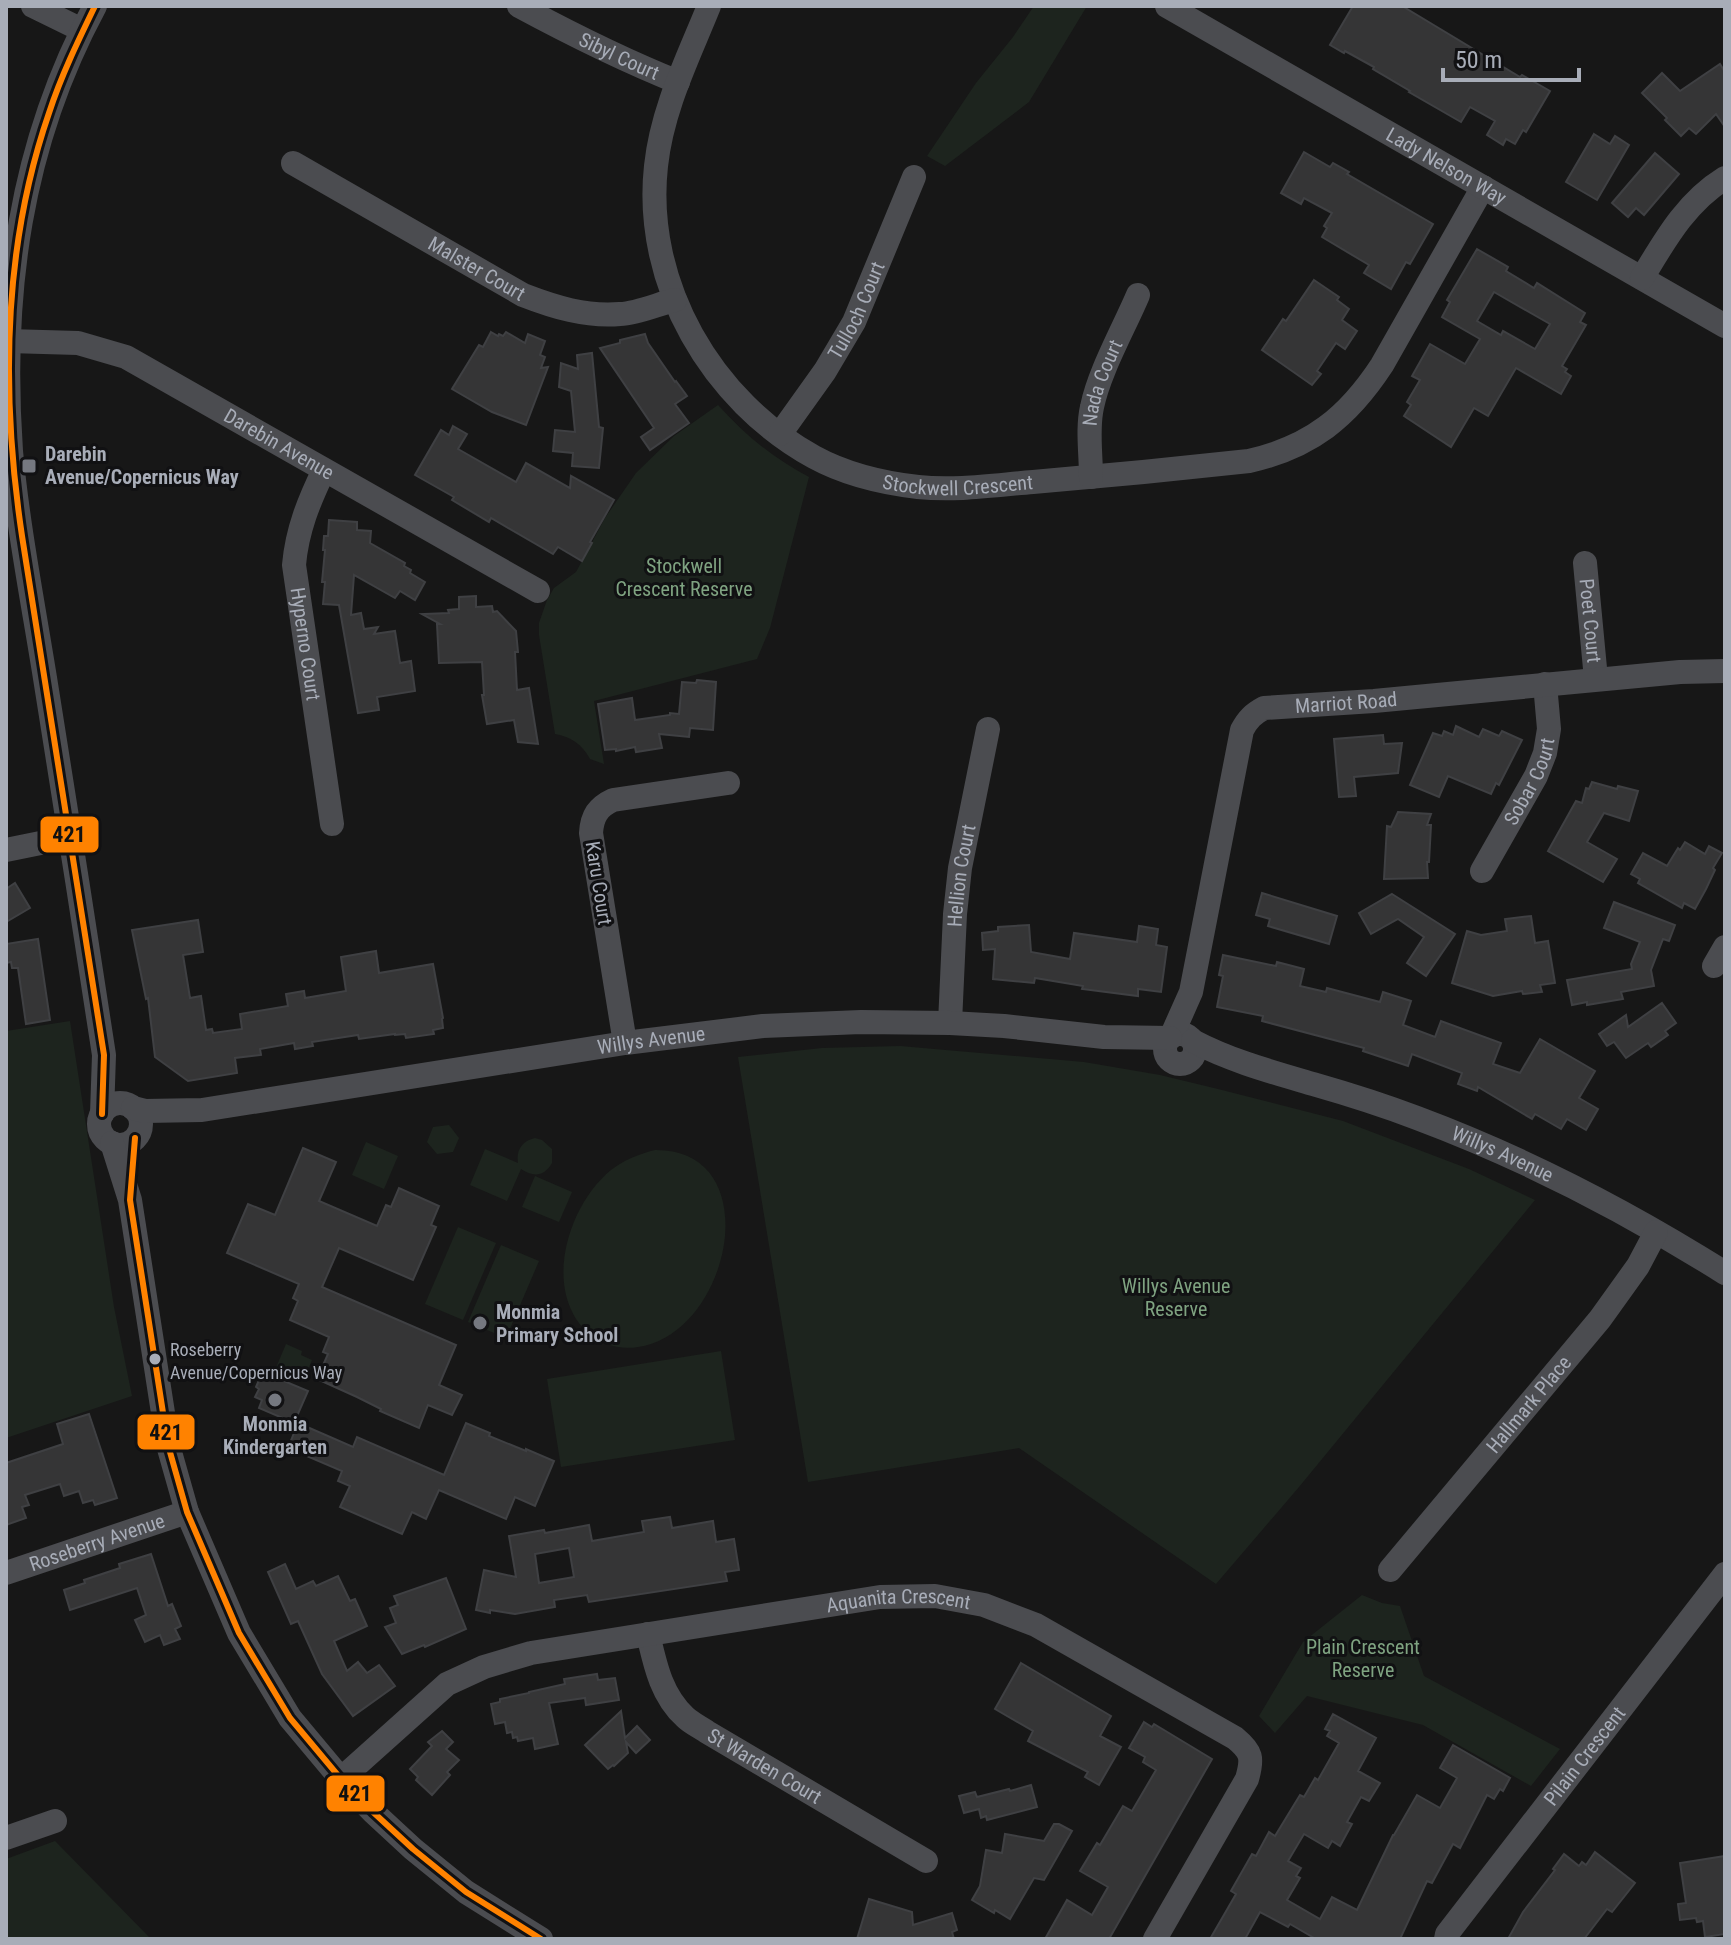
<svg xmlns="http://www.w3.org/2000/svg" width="1731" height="1945" viewBox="0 0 1731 1945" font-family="'Roboto Condensed',sans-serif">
  <rect width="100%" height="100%" fill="#171717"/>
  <!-- green -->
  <g fill="#1d241e">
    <path d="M1034,6H1087L1029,102L945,166L927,156L976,83L1013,37Z"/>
    <path d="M718,405C745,435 773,458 809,477L770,628L757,659L594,701L604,764L590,759C582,744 571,737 555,734L539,635V623L547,600L554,588L576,572L605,518L636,473L674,436Z"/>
    <path d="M70,1021L114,1307L132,1396L6,1438V1031Z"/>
    <path d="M900,1046L1084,1062L1160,1075L1218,1089L1343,1121L1469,1169L1535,1200L1299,1487L1216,1584L1019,1448L808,1482L738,1057L822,1048Z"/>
    <path d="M449,1125L459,1138L453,1152L437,1154L427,1142L433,1127Z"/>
    <path d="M535,1138L542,1140L552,1149V1163C544,1177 533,1177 521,1169L507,1201L470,1185L485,1149L518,1163C516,1150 522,1141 535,1138Z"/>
    <path d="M366,1142L398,1156L384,1189L352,1175Z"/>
    <path d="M655,1150C769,1149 731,1334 638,1347C620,1350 601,1345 587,1332C542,1289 568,1205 611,1170C624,1160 639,1154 655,1150Z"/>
    <path d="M535,1176L572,1192L559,1222L522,1207Z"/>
    <path d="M458,1227L496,1243L463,1320L425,1304Z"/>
    <path d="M501,1245L539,1261L506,1338L468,1322Z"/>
    <path d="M286,1344L302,1351L301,1355L312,1360L303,1382L275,1370Z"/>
    <path d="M721,1351L735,1440L561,1467L547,1379Z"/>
    <path d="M1362,1595L1382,1603L1400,1606L1424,1676L1560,1749L1531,1786L1423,1725L1307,1696L1275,1733L1259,1716L1303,1642Z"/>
    <path d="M55,1841L149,1937L150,1939H6V1859Z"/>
  </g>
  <!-- building -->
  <g fill="#353536" stroke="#3f4043" stroke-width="2" fill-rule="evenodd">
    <path d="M1353,6H1402L1520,77L1522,75L1550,91L1526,132L1523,130L1515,144L1506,139L1503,145L1487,135L1495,121L1470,107L1461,122L1409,92L1410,91L1373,69L1374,67L1345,51L1344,53L1330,45Z"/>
    <path d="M1720,64L1725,72V127L1716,114L1696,134L1689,128L1681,136L1665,120L1667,118L1642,93L1662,73L1680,91Z"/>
    <path d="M1594,134L1610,144L1615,136L1629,145L1597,200L1566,182Z"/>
    <path d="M1304,152L1330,167L1333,163L1349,172L1347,174L1433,224L1410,264L1406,262L1391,289L1364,273L1369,265L1322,237L1327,228L1324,226L1332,213L1304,198L1301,204L1281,193Z"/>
    <path d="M1655,153L1679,174L1644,215L1636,208L1628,217L1612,203Z"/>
    <path d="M1477,249L1508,267L1506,271L1534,288L1537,283L1585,313L1580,322L1586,325L1562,366L1567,369L1565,372L1571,376L1561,394L1516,368L1488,416L1474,408L1451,447L1404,416L1411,405L1407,402L1420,380L1412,376L1430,344L1465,364L1480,339L1442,317L1450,302L1447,300ZM1494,292L1550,324L1535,349L1503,331L1501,335L1477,321Z"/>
    <path d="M1314,280L1339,297L1337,300L1349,309L1342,320L1357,331L1345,349L1336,343L1317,371L1321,374L1312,385L1262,350L1283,319L1286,321Z"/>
    <path d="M491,332L498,336L499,334L503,336L506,332L525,343L528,334L545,341L540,355L545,357L541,368L548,367L526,425L492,412L452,389L479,345L483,347Z"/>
    <path d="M645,334L648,343L675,382L676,381L687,396L675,404L689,423L650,450L641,437L654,428L600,348L620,343V340Z"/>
    <path d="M592,353L599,427L603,428L599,468L572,466L573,453L553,451L555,430L575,432L571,391L559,387L561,363L578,369L577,355Z"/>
    <path d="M453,426L467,434L458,449L516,482L526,463L570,488L571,476L614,500L590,542L592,543L582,561L558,547L553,554L491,518L489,522L452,500L454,497L415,475L441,430L449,435Z"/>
    <path d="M329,520L357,522V530L371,531L370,543L405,563L404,566L411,570L410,573L425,582L415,600L400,591L395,598L354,575L351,615L361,613L364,629L378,627L374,634L395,631L400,663L411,661L415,691L377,697L379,710L358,713L339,605L323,604L325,582H322L325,550H323L324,536H328Z"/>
    <path d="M476,596V607L492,606L493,612L497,611L516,631L518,652H515L517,690L529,688L538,744L518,742L514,720L487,724L482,695H484L482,662L439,663L437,624H440L422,614L449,613L448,610L459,609V597Z"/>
    <path d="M697,680L716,682L713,730L690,728L689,737L659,734L662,748L636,752L635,747L616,751V749L605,750L598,704L632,698L635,720L670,715V713L679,714L682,682L696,683Z"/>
    <path d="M1456,726L1479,737L1483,729L1499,736L1502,731L1522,740L1499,785L1496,783L1491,794L1448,776L1439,797L1410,785L1433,733L1442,736L1444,731L1453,735Z"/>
    <path d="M1383,735L1384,744L1402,743L1398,773L1354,777L1356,796L1339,797L1334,739Z"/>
    <path d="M1592,782L1617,789L1618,786L1638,791L1629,821L1604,813L1587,842L1617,859L1603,882L1548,851L1576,801L1582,803L1586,788L1589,789Z"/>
    <path d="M1398,812L1431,814L1427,825H1431L1429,862H1427L1428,878L1384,879L1387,826L1391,827Z"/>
    <path d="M1685,842L1705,854L1709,846L1722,853L1713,868L1715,870L1706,889L1695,909L1684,903L1682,908L1638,883L1640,879L1631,874L1643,853L1667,866L1678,848L1680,850Z"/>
    <path d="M15,883L30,908L6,922V889Z"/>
    <path d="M1262,893L1337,916L1329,944L1268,926L1270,919L1256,915Z"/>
    <path d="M1392,894L1455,934L1426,976L1407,963L1424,937L1398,919L1371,934L1359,913Z"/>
    <path d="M1614,902L1675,925L1669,941L1663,939L1651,970L1654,986L1621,992L1623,999L1587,1005V1002L1572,1005L1567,980L1632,969L1631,964L1640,942L1604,928Z"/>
    <path d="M1531,916L1535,943L1548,941L1555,983L1540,985L1542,992L1523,994L1522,991L1493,996L1452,983L1467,931L1481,935L1507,931L1505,919Z"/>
    <path d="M198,920L203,952L183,955L190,998L201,996L206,1030L212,1029L213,1033L242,1029L240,1014L288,1006L286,994L304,991L305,998L346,991L341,957L376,951L379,973L433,964L443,1018L442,1019L443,1028L433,1030L434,1034L406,1038L405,1034L395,1035V1034L359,1039L358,1035L312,1042L313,1046L295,1049L294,1043L260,1049L261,1055L235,1058L237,1073L188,1081L155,1057L148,998L146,999L132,930Z"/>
    <path d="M1029,925L1031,952L1070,959L1074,933L1137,942L1139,926L1158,929L1156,945L1167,947L1161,992L1138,989V996L1082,989L1083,986L1035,978L1034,983L993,979L995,949L983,950L982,933L998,931V927Z"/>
    <path d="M38,939L50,1020L26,1024L18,968H12L11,962L6,963V944Z"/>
    <path d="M1223,955L1276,966L1277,962L1304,969L1300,986L1326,992L1327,988L1380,1002L1383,992L1411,1001L1403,1025L1435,1037L1441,1021L1501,1043L1493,1064L1520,1073L1540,1039L1595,1071L1579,1098L1598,1109L1586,1130L1567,1119L1561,1129L1535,1114L1532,1119L1478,1087L1477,1091L1458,1084L1462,1073L1412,1054L1408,1066L1363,1051L1364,1048L1262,1021L1263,1016L1217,1007L1223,976L1219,975Z"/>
    <path d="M1662,1003L1676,1023L1665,1031L1668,1035L1651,1047L1648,1043L1626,1058L1614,1042L1607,1046L1599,1034L1626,1015L1628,1027Z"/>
    <path d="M303,1148L336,1162L319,1201L377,1226L386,1205L391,1207L399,1188L439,1206L431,1225L436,1227L413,1280L339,1248L322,1287L456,1345L439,1385L462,1395L452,1415L428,1405L419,1428L380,1411L381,1409L357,1397L317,1379L328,1354L323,1352L329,1337L290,1320L298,1301L293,1298L299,1284L227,1253L248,1204L275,1215Z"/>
    <path d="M262,1373H265L308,1391L294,1423L259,1408L262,1400L255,1397L259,1389L256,1387Z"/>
    <path d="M89,1414L117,1498L95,1505L93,1500L83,1503L79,1491L64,1496L60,1484L25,1495L29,1505L22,1507L26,1518L6,1525V1463L63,1444L57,1424Z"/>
    <path d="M298,1423L353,1447L357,1437L444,1475L466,1423L490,1433L489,1436L526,1451V1449L554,1461L535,1506L515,1497L506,1519L439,1490L426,1519L412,1512L402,1534L340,1507L350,1486L338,1481L342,1471L288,1448Z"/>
    <path d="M670,1517L672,1528L713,1521L716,1542L734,1539L739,1570L725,1572L727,1581L589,1602L587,1595L554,1600L555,1607L515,1614L490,1610V1613L476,1610L484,1570L516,1577L509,1536L544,1530L545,1533L589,1525L592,1541L644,1532L642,1521ZM569,1548L574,1577L539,1583L535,1554Z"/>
    <path d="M151,1554L168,1606L172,1604L181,1626L175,1629L180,1639L164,1645L160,1635L145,1642L135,1620L146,1615L137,1588L70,1610L64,1590L85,1583L84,1580L120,1568L119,1564Z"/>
    <path d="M285,1564L296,1589L313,1581L316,1586L338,1576L350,1601L355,1599L367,1626L334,1641L347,1671L358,1662L367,1673L379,1665L395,1686L353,1716L322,1674L298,1621L291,1624L268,1572Z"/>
    <path d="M446,1578L466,1629L425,1647L424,1645L402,1654L385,1627L396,1623L390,1608L398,1605L394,1596Z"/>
    <path d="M1021,1663L1111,1716L1100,1736L1121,1747L1099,1785L1085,1777L1088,1772L1028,1741L1033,1731L995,1709Z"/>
    <path d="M597,1674L598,1680L615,1678L619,1700L586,1705L585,1698L549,1703L558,1744L535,1749L533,1738L518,1741L517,1737L513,1738L512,1732L507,1733L505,1722L495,1724L491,1704L500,1702V1699L529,1693V1692L565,1684L564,1679Z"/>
    <path d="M621,1711L625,1738L637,1726L650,1740L636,1753L626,1742L628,1753L614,1766L613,1765L608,1769L585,1745Z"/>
    <path d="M1333,1714L1376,1738L1358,1771L1380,1783L1369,1801L1361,1797L1347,1822L1352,1824L1340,1846L1332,1841L1328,1848L1304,1834L1288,1861L1301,1868L1296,1876L1300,1878L1287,1900L1320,1919L1332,1897L1357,1910L1393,1835H1394L1417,1795L1440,1808L1457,1778L1440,1768L1453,1745L1510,1778L1503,1791L1500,1789L1494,1799L1487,1795L1460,1848L1453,1844L1432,1883L1427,1881L1400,1939H1316L1290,1924L1288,1927L1260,1912L1245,1939H1210L1236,1894L1231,1891L1252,1854L1256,1856L1269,1832L1275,1836L1300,1795L1304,1797L1315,1778L1318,1780L1339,1743L1327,1736L1330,1731L1325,1729Z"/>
    <path d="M1144,1722L1152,1727L1154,1724L1212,1759L1109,1939H1045L1067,1900L1092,1915L1108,1887L1080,1871L1097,1843L1100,1845L1123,1806L1132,1811L1156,1770L1143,1762L1145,1757L1129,1748Z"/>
    <path d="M442,1731L453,1742L446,1749L459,1760L447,1772L450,1775L432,1795L416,1780L418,1777L410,1769L432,1746L428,1742Z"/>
    <path d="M1031,1785L1037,1807L987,1820L986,1816L981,1818L979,1809L964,1813L959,1796L975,1792L977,1797L1009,1789L1010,1791Z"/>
    <path d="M1054,1824H1059L1072,1831L1044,1880L1034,1878L1010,1919L995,1910L994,1913L972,1900L980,1886L986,1850L1002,1853L1005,1834L1044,1841Z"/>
    <path d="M1595,1852L1635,1883L1612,1912L1607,1909L1584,1939H1508L1523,1912L1555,1870L1553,1869L1564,1854L1579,1866L1582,1862L1586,1865Z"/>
    <path d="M1725,1856V1934L1705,1937L1703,1921L1697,1922L1696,1918L1680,1920L1678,1904L1686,1903L1680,1863Z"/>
    <path d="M869,1899L912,1912L913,1925L952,1913L957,1930L952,1932L954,1939H857Z"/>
  </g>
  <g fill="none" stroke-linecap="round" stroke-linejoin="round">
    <!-- minor -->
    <g stroke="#4b4c50" stroke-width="24">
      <path d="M33,6L82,30"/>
      <path d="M95,6C20,145 0,294 11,451C18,527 33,603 45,678C65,804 85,929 104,1055L102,1114"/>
      <path id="s1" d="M519,6C571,34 623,60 678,82"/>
      <path id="s2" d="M709,6C688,58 662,109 656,166C643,284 712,401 814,457C845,474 883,483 918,487C956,491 995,485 1033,482C1105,476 1177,469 1249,461C1311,447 1348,417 1382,365L1483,187"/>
      <path id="s3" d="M1167,6L1725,326"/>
      <path id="s4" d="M293,163L523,295C554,307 586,317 620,314C638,313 658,304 675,300"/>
      <path d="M1642,278C1665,240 1686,202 1725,178"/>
      <path id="s5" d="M8,341L78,343L126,357L538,591"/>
      <path id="s6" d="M780,434L825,371L854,322L914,177"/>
      <path id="s7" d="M324,470C309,501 297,530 294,565L332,824"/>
      <path id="s8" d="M1091,477C1091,454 1087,429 1092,407C1099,372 1124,328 1138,295"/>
      <path id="s9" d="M1585,563L1596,679"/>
      <path d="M6,850L70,837"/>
      <path id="s10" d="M1482,871L1536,776L1545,753L1549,729L1545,684"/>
      <path d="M1714,966L1725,947"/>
      <path id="s11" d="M950,1023L955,914L960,868L988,729"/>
      <circle cx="1180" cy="1049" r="15"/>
      <path id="s12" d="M1171,1037L1191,992L1242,730C1248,719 1253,714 1264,708L1374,701L1680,672L1725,671"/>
      <path id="s13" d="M1193,1041C1231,1061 1272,1072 1313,1084C1348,1094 1383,1105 1417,1118C1524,1158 1628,1212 1725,1273"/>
      <path d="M625,1043L591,833C592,816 598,807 613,800L728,783"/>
      <circle cx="120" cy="1124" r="21"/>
      <path id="s14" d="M133,1108L145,1111L202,1110L625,1043L763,1026L861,1022L950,1023L1004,1026L1104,1037L1170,1038"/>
      <path d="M112,1143L130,1200L168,1445L187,1512L239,1633L290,1718L341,1779L373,1812L413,1849L466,1892L541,1939"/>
      <path id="s15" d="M1390,1570L1600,1319L1638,1266L1656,1232"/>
      <path id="s16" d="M6,1573L187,1512"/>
      <path id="s17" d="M648,1634C655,1664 661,1695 685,1717C691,1723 700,1727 707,1732L926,1861"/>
      <path id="s18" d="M341,1779L447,1684L484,1667L531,1653L880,1597L935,1596L984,1605L1036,1625L1235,1738C1252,1752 1253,1758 1247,1779L1155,1939"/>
      <path d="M6,1838L55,1821"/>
      <path id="s19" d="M1446,1939L1447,1934L1725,1574"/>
    </g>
    <defs>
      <g id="bus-1">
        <path d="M95,6C78,41 61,76 49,113C2,249 1,395 22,536L104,1055L102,1114"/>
        <path d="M135,1138L130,1200L168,1445L187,1512L239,1633L290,1718L341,1779L373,1812L413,1849L466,1892L541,1939"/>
      </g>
    </defs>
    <!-- bus-1 casing -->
    <use href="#bus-1" stroke="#111113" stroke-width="12"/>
    <!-- bus-1 -->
    <use href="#bus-1" stroke="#ff8200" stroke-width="6"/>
  </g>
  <!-- markers -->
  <g fill="#757880" stroke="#111113" stroke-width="3">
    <rect x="21" y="458" width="16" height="16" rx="4"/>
    <circle cx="480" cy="1323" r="8"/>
    <circle cx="275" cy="1400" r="8"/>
  </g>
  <circle fill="#a8adb8" stroke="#111113" stroke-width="3" cx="155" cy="1359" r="7"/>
  <g text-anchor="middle" stroke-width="6" stroke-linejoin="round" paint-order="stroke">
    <!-- bus labels -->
    <g font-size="18" fill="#a8adb8" stroke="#111113" text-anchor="start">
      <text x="170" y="1356">Roseberry<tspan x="170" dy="23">Avenue/Copernicus Way</tspan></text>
    </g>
    <!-- street labels -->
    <g font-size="20" fill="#a8adb8" stroke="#111113">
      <text dy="7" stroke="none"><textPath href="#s1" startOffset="112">Sibyl Court</textPath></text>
      <text dy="7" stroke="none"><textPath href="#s3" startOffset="322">Lady Nelson Way</textPath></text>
      <text dy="7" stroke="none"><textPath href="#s4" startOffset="212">Malster Court</textPath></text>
      <text dy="7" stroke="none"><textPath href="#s6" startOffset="146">Tulloch Court</textPath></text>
      <text dy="7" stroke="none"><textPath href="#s8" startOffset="96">Nada Court</textPath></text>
      <text dy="7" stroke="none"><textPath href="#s5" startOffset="296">Darebin Avenue</textPath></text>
      <text dy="7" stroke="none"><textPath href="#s2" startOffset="668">Stockwell Crescent</textPath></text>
      <text dy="7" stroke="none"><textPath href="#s9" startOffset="58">Poet Court</textPath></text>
      <text dy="7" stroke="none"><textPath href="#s7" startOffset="180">Hyperno Court</textPath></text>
      <text dy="7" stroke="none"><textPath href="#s12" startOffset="430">Marriot Road</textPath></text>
      <text dy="7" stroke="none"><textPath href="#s10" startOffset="102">Sobar Court</textPath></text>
      <text dy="7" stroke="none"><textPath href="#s11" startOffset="148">Hellion Court</textPath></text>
      <text transform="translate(599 883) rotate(81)" y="7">Karu Court</text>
      <text dy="7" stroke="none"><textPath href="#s14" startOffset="524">Willys Avenue</textPath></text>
      <text dy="7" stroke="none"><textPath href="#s13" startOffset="330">Willys Avenue</textPath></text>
      <text dy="7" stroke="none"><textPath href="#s15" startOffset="216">Hallmark Place</textPath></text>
      <text dy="7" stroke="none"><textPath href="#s16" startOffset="96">Roseberry Avenue</textPath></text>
      <text dy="7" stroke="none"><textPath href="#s18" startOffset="604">Aquanita Crescent</textPath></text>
      <text dy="7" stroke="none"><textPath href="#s19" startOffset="230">Pilain Crescent</textPath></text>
      <text dy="7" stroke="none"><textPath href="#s17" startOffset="186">St Warden Court</textPath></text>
    </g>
    <!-- poi labels -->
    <g font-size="20" font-weight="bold" fill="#a8adb8" stroke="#111113" text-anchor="start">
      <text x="45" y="461">Darebin<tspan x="45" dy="23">Avenue/Copernicus Way</tspan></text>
      <text x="496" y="1319">Monmia<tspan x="496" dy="23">Primary School</tspan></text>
      <text x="275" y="1431" text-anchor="middle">Monmia<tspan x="275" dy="23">Kindergarten</tspan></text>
    </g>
    <!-- park labels -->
    <g font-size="20" fill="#7fa381" stroke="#111113">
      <text x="684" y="573">Stockwell<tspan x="684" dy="23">Crescent Reserve</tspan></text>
      <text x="1176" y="1293">Willys Avenue<tspan x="1176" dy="23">Reserve</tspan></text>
      <text x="1363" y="1654">Plain Crescent<tspan x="1363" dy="23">Reserve</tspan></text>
    </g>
  </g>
  <g stroke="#111113" stroke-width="3">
    <rect x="39" y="815" width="61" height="39" rx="8" fill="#ff8200"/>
    <rect x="136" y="1413" width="60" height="38" rx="8" fill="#ff8200"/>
    <rect x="325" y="1774" width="61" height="39" rx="8" fill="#ff8200"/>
  </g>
  <g font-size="22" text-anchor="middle" font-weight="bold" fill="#111">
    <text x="69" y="842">421</text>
    <text x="166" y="1440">421</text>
    <text x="355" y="1801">421</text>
  </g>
  <!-- border -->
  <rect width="1731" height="1945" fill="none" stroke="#a8adb8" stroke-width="16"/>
  <!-- scale -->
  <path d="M1443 68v12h136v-12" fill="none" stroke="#a8adb8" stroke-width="4"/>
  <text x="1455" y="68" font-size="24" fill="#a8adb8" stroke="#111113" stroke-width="6" paint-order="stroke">50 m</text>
</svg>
